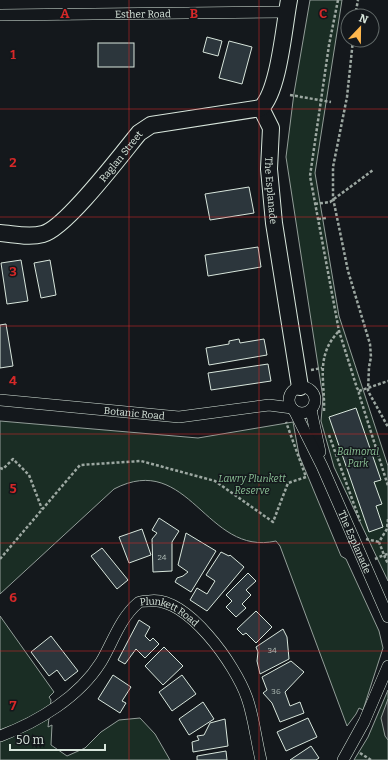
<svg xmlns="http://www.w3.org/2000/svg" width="388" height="760" viewBox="0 0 388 760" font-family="Bitter,serif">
  <rect width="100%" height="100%" fill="#14181c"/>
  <!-- green -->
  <g fill="#1a2d24" stroke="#939e99">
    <path d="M310,0H342L315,173L339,316L388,466V581L334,467L321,421L323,398L286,157L294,93Z"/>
    <path d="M0,421L198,438L293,422L299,455L341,556L346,559L379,631L383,648L363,710L359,708L356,714L347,726L280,546L276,541C206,557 189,450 114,489L0,594Z"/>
    <path d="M0,616L54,692L49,697L51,700L48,727L52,725L51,745L67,756L85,748L101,732L119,720L140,718L155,734L170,760H0Z"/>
    <path d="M388,690V760H354L368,737Z"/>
  </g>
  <!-- parking -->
  <path fill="#24282b" stroke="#939e99" d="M388,699V740L385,736L381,718Z"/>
  <!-- building -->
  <g fill="#2c363c" stroke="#d8e6dc">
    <path d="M207,37L222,41L218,56L203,52Z"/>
    <path d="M229,41L252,47L242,84L219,78Z"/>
    <rect x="98" y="43" width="36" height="24"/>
    <path d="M249,187L254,213L210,220L205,194Z"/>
    <path d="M258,247L261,267L208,276L205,255Z"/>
    <path d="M21,260L28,301L7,304L1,263Z"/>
    <path d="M50,260L56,295L41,298L34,263Z"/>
    <path d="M6,324L13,366L0,368V325Z"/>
    <path d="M239,339L240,343L264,339L267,355L209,365L206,348L229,344V341Z"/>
    <path d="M268,364L271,381L211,390L208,373Z"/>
    <path d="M356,408L381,480L374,482L382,504L376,506L383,527L369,532L329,417Z"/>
    <path d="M159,518L179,531L172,542V571L153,572L152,539L157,533L152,530Z"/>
    <path d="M142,529L151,555L129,563L119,537Z"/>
    <path d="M186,533L216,551L191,592L175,582L177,578L183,576L188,572L178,565Z"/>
    <path d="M102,548L128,580L117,589L91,556Z"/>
    <path d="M221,552L229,556L230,555L244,567L207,611L190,600L197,588L207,594L215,581L206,575Z"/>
    <path d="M248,573L256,581L246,590L251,595L242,604L246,608L236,617L226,607L232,601L226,595Z"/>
    <path d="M256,611L272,627L256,643L246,633L243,635L237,629Z"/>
    <path d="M139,620L150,627L145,636L150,641L153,638L159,644L145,658L136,649L125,664L118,660Z"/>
    <path d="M283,629L287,637L289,659L260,674L257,661L258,652L256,647Z"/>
    <path d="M51,636L78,671L65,681L57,670L49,676L31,652Z"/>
    <path d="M164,647L183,666L163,685L145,666Z"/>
    <path d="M291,661L304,672L285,692L290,706L300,702L304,713L280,722L272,703L263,693L267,690L262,677Z"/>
    <path d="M113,675L131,687L122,701L126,703L120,713L98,699Z"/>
    <path d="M182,675L196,694L172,711L159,692Z"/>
    <path d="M203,702L214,719L189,735L179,719Z"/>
    <path d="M308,718L317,737L286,751L277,732Z"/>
    <path d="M225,719L228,746L193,752L192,742L199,740L197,736L204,735L210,723Z"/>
    <path d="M311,746L319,758L316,760H290Z"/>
    <path d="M226,751L227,760H197V756Z"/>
  </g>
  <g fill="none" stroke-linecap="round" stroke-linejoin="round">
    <defs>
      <g id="street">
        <path id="s1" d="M0,15L287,12"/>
        <circle cx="302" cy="400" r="13"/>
        <path id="s2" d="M0,400L179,417L269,405L292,408"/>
        <path d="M311,410L320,452"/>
        <path id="s3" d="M295,412L322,466L388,617"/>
        <path id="s4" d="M0,736C38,722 79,697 101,662C112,644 120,618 138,603C140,601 145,601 149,601C187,595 236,666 247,698C254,718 256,740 261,760"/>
        <path d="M343,760L364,722L388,666"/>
      </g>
      <g id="secondary">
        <path id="s5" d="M261,108L271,128L269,169L274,223L300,387"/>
        <path id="s6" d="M0,233C14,234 29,238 43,234C66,228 121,155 139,133L151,125L261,108C279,91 284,26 289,0"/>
      </g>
    </defs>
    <!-- street casing -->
    <use href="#street" stroke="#d8e6dc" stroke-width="12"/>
    <!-- secondary casing -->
    <use href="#secondary" stroke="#d8e6dc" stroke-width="18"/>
    <!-- path -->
    <g stroke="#9da8a2" stroke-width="2.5" stroke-dasharray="3 2" stroke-linecap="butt">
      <path d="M338,0L329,45L310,176L339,331L357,388L359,391V394L388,486"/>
      <path d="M355,16L358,0"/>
      <path d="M353,40L347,97L333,167V198L348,271L370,344L371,357L369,367L368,391L388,427"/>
      <path d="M290,95L331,102"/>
      <path d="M315,204L330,202L373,170"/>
      <path d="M318,219L326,218"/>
      <path d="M311,370L322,368"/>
      <path d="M324,411C325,380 315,356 339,331"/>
      <path d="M329,435L360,521"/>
      <path d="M0,468L3,469L13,459L29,475L42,509"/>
      <path d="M388,519L387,529L379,542L384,555L388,554"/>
      <path d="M366,539L379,542"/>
      <path d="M0,559L80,465L141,461L215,481L273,522L288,483L306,477L286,422"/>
      <path d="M375,559L384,555L388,564"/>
      <path d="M360,753L371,760"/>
    </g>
    <!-- street -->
    <use href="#street" stroke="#14181c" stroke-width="11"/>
    <!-- secondary -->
    <use href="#secondary" stroke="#14181c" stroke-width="16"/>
    <!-- path-bridge -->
    <path stroke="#9da8a2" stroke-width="2.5" stroke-dasharray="3 2" stroke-linecap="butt" d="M359,391L388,381"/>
  </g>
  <!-- grid -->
  <path fill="none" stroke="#d62828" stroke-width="1" stroke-opacity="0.55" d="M129,0V760M259,0V760M0,109H388M0,217H388M0,326H388M0,434H388M0,543H388M0,651H388"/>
  <g text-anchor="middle" stroke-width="3" stroke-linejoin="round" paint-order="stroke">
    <!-- number labels -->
    <g font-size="8" fill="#adbab4">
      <text x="162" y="560">24</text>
      <text x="272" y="653">34</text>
      <text x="276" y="694">36</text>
    </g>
    <!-- street labels -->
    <g font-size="10" fill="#d8e6dc" stroke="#14181c">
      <text dy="4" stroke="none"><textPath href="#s1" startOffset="143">Esther Road</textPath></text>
      <text dy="4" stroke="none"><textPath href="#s6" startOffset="154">Raglan Street</textPath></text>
      <text dy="4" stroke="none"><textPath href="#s5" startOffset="85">The Esplanade</textPath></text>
      <text dy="4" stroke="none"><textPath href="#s2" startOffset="135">Botanic Road</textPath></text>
      <text dy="4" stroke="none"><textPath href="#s3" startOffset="143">The Esplanade</textPath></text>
      <text dy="4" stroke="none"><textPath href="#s4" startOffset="232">Plunkett Road</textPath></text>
    </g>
    <!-- park labels -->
    <g font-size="10" font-style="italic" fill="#8ac095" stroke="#14181c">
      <text x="358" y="455">Balmoral<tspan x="358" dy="12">Park</tspan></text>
      <text x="252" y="482">Lawry Plunkett<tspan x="252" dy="12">Reserve</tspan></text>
    </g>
  </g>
  <g font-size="13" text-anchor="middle" font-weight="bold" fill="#d62828" stroke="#14181c" stroke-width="3" stroke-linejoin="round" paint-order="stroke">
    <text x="65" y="18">A</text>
    <text x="194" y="18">B</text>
    <text x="323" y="18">C</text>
    <text x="13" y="59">1</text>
    <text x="13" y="167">2</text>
    <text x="13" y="276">3</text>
    <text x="13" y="385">4</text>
    <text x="13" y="493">5</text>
    <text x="13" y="602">6</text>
    <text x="13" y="710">7</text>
  </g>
  <!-- north arrow -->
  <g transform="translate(360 28) rotate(22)"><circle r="19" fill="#14181c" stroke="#626a69"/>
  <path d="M0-3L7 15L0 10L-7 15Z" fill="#ffb74d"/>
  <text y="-6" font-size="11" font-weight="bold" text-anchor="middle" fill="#d8e6dc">N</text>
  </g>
  <!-- scale -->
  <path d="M10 744v6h95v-6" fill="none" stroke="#d8e6dc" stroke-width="2"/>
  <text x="16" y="744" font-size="12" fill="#d8e6dc" stroke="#14181c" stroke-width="3" paint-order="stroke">50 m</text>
</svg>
